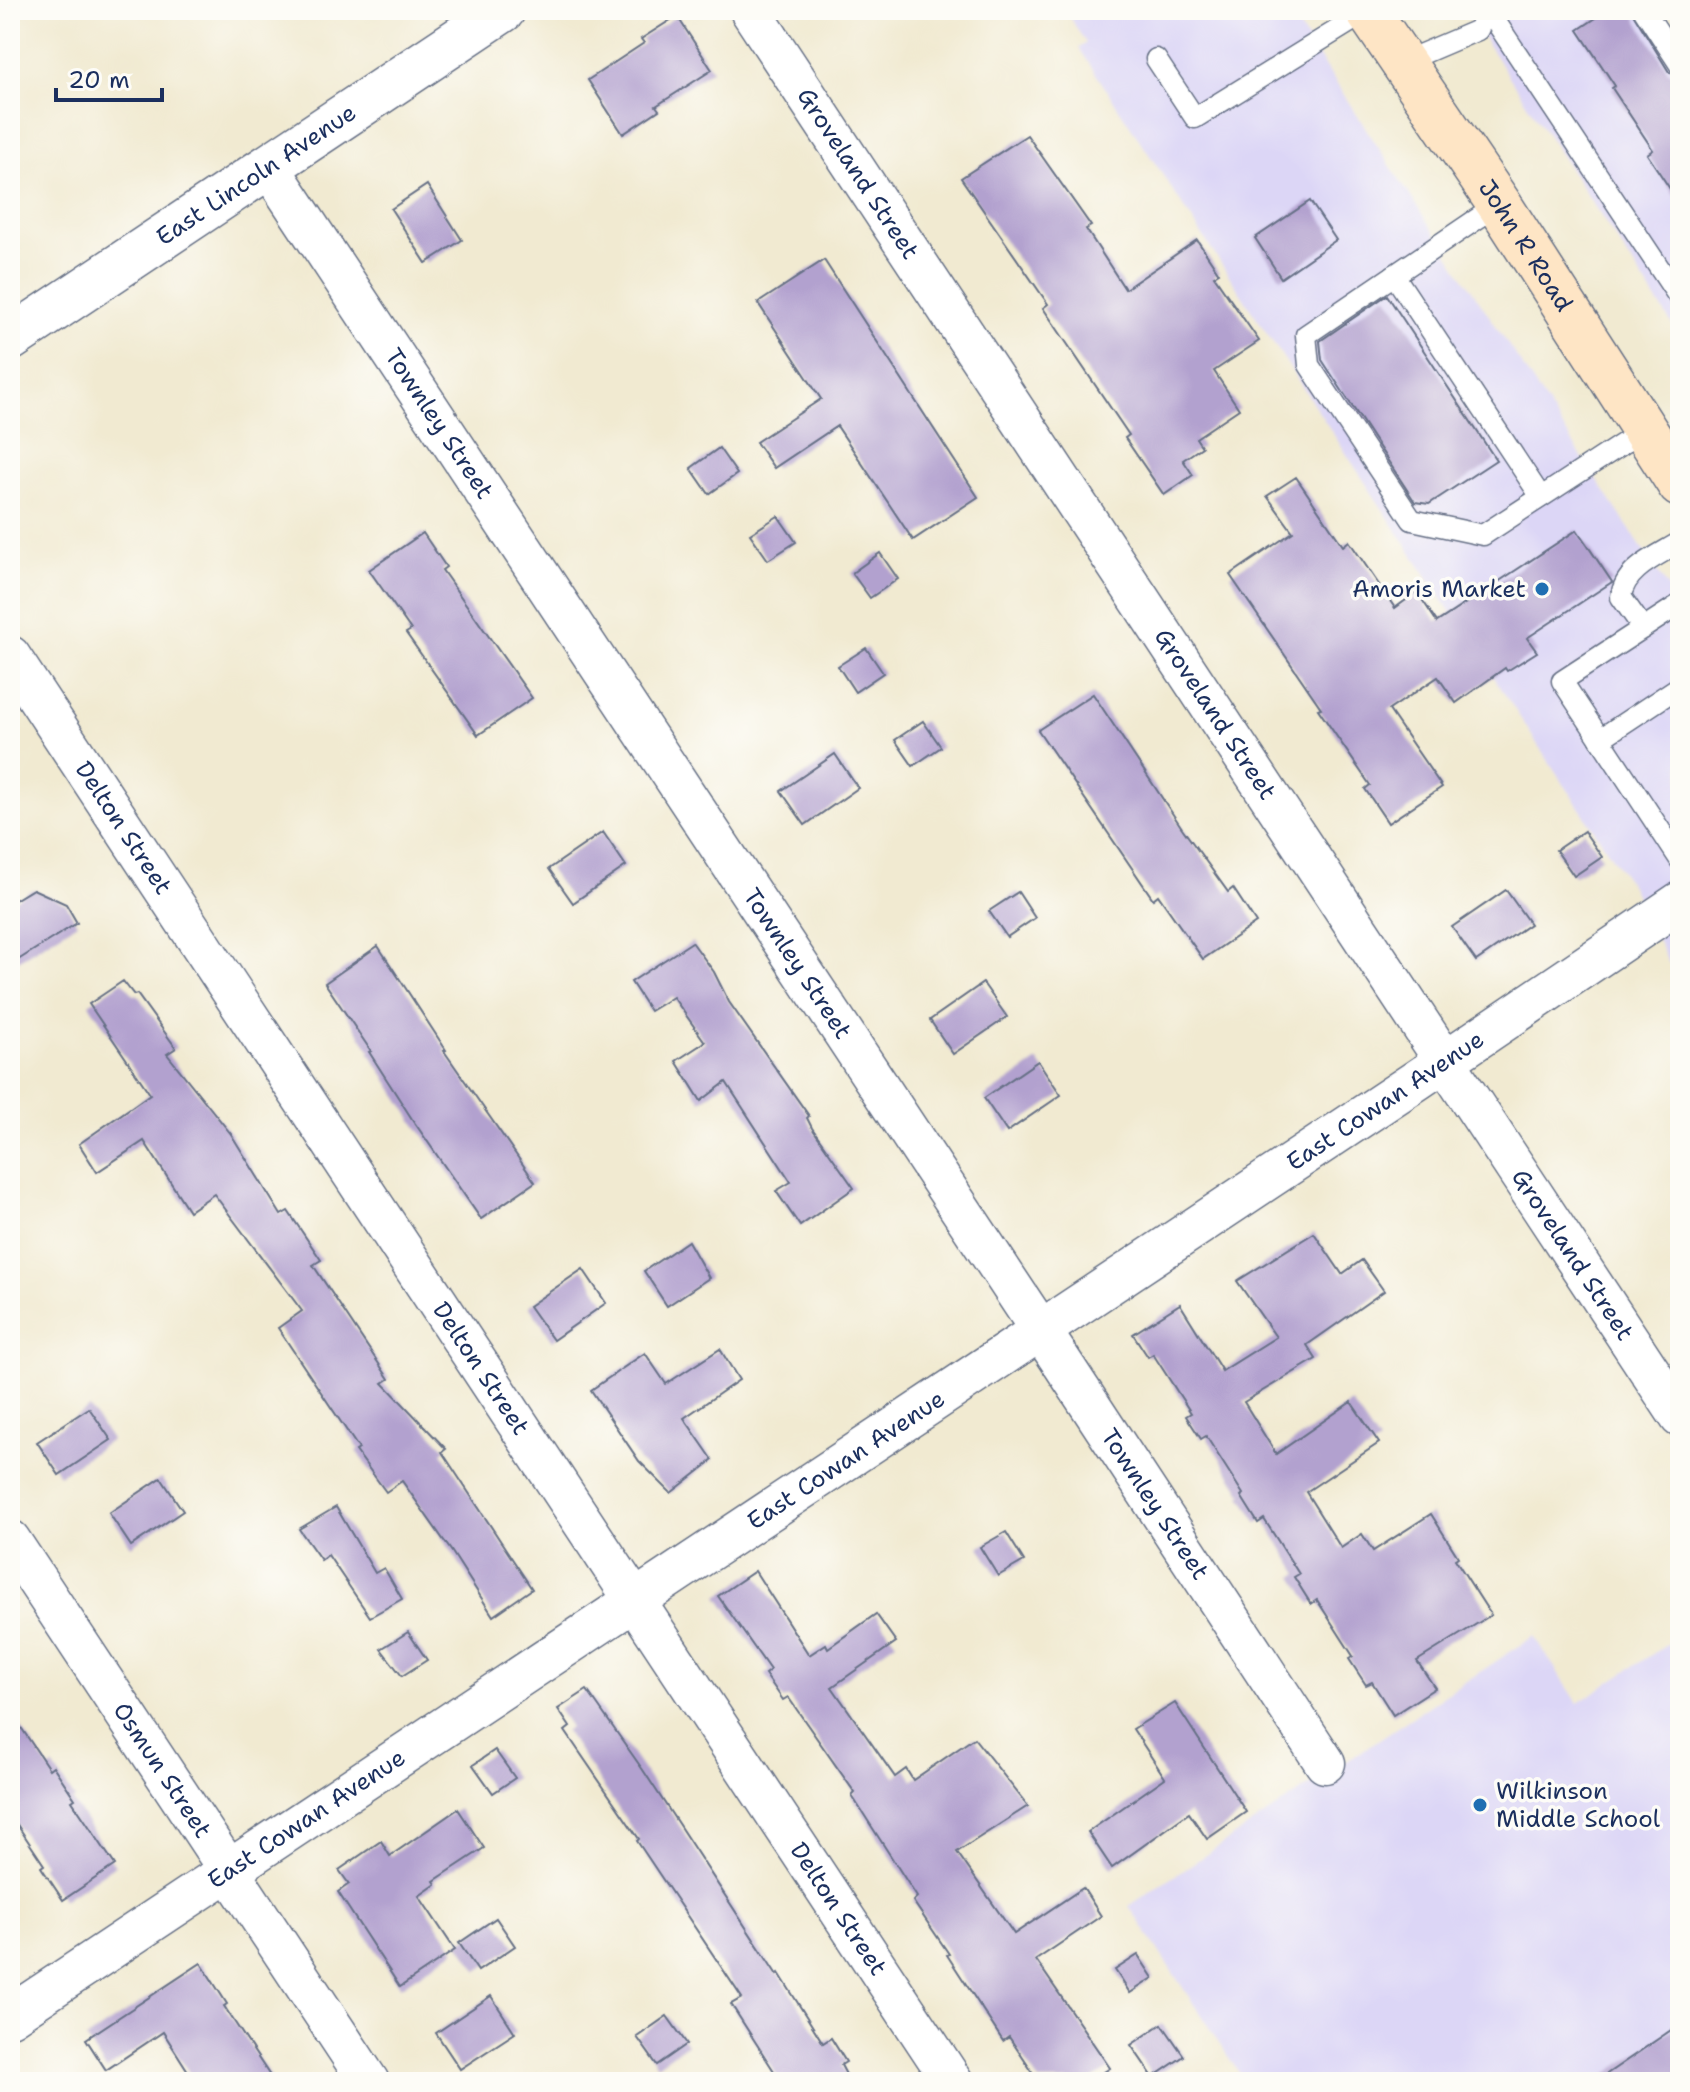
<svg xmlns="http://www.w3.org/2000/svg" width="1690" height="2092" viewBox="0 0 1690 2092" font-family="'Shantell Sans',sans-serif">
  <rect width="100%" height="100%" fill="#fdfcf7"/>
  <filter id="ink" filterUnits="userSpaceOnUse"><feTurbulence type="fractalNoise" baseFrequency=".0125" numOctaves="2"/><feDisplacementMap in="SourceGraphic" scale="16" xChannelSelector="R" yChannelSelector="G"/><feConvolveMatrix kernelMatrix="1 2 1 2 8 2 1 2 1" color-interpolation-filters="sRGB"/></filter>
  <filter id="wash" filterUnits="userSpaceOnUse"><feTurbulence type="fractalNoise" baseFrequency=".006" numOctaves="4" result="noise"/><feDisplacementMap in="SourceGraphic" scale="32" xChannelSelector="R" yChannelSelector="G"/><feGaussianBlur stdDeviation="1.8" result="paint"/><feColorMatrix in="noise" values="0 0 0 0 0 0 0 0 0 0 0 0 0 0 0 0 0 1.4 0 .05"/><feComposite in="paint" operator="in"/></filter>
  <g filter="url(#wash)">
    <rect width="100%" height="100%" fill="#f1ead1"/>
    <!-- built -->
    <g fill="#dcd6f6">
      <path d="M1065,10H1288L1680,606V979L1667,960L1631,886L1079,48L1086,43Z"/>
      <path d="M1465,10H1662L1680,37V336Z"/>
      <path d="M1534,1636L1578,1703L1680,1636V2082H1245L1129,1906Z"/>
    </g>
    <g id="blocks">
      <!-- building -->
      <g fill="#b2a1cf">
        <path d="M1608,10H1631L1669,72L1680,78V204L1647,154L1653,150L1612,88L1615,86L1578,30Z"/>
        <path d="M677,16L712,70L656,106L659,110L623,134L588,80L644,43L641,39Z"/>
        <path d="M1027,135L1091,226L1086,229L1125,289L1197,240L1219,273L1214,276L1259,341L1214,371L1239,409L1196,438L1202,447L1183,460L1193,475L1164,495L1125,438L1129,435L1043,308L1048,304L961,178Z"/>
        <path d="M427,185L462,240L426,263L391,209Z"/>
        <path d="M1310,201L1336,240L1281,278L1255,238Z"/>
        <path d="M824,260L978,497L913,540L837,426L774,468L756,442L821,399L758,303Z"/>
        <path d="M1387,295L1496,460L1429,504L1415,502L1322,360L1320,341Z"/>
        <path d="M719,448L737,474L709,494L691,468Z"/>
        <path d="M1296,477L1343,546L1349,541L1395,608L1417,592L1437,622L1577,530L1612,582L1527,638L1537,652L1507,671L1505,668L1456,703L1438,677L1389,710L1442,787L1388,823L1365,789L1370,785L1318,709L1321,708L1230,575L1293,532L1267,496Z"/>
        <path d="M778,516L796,542L768,560L750,534Z"/>
        <path d="M423,533L446,567L442,570L532,698L478,735L406,633L411,630L369,570Z"/>
        <path d="M880,553L898,579L870,598L852,573Z"/>
        <path d="M866,648L883,673L855,692L838,666Z"/>
        <path d="M1093,694L1182,828L1228,892L1233,888L1256,923L1203,959L1158,895L1153,899L1038,730Z"/>
        <path d="M923,721L941,747L913,766L895,740Z"/>
        <path d="M835,754L858,788L805,825L781,791Z"/>
        <path d="M1584,831L1602,857L1574,876L1556,850Z"/>
        <path d="M603,832L626,866L573,903L549,869Z"/>
        <path d="M33,889L66,904L77,923L10,965V903Z"/>
        <path d="M1506,890L1530,924L1476,961L1452,927Z"/>
        <path d="M1018,892L1035,918L1007,937L989,911Z"/>
        <path d="M692,942L714,972L729,1002L809,1116L807,1118L812,1128L854,1188L800,1226L776,1191L791,1182L726,1082L701,1101L676,1061L705,1042L673,997L650,1011L631,982Z"/>
        <path d="M378,946L446,1050L444,1051L535,1182L481,1219L412,1119L369,1052L371,1051L325,983Z"/>
        <path d="M123,981L134,995L137,994L176,1048L167,1054L231,1134L281,1215L288,1211L321,1260L313,1265L389,1379L383,1383L446,1449L442,1452L532,1589L493,1616L452,1552L402,1481L386,1492L356,1451L359,1449L278,1328L302,1311L214,1194L189,1211L144,1141L97,1172L79,1144L150,1094L89,1004Z"/>
        <path d="M983,983L1007,1017L953,1054L930,1020Z"/>
        <path d="M1038,1061L1061,1095L1007,1132L984,1098Z"/>
        <path d="M1314,1233L1342,1274L1362,1260L1384,1291L1307,1345L1316,1359L1244,1402L1276,1454L1351,1402L1379,1443L1306,1492L1341,1548L1362,1534L1373,1551L1431,1514L1458,1557L1455,1559L1491,1615L1417,1661L1435,1688L1393,1715L1372,1682L1366,1685L1349,1659L1353,1656L1317,1600L1311,1604L1294,1577L1299,1574L1264,1519L1258,1523L1241,1496L1243,1494L1206,1436L1201,1439L1186,1416L1191,1413L1153,1354L1148,1357L1133,1334L1180,1304L1222,1371L1276,1337L1237,1281Z"/>
        <path d="M688,1241L709,1278L667,1306L644,1271Z"/>
        <path d="M583,1269L606,1303L553,1340L529,1306Z"/>
        <path d="M720,1349L739,1380L684,1418L713,1460L671,1493L639,1461L591,1390L645,1353L666,1384Z"/>
        <path d="M89,1408L111,1440L59,1475L37,1442Z"/>
        <path d="M161,1478L183,1511L131,1546L109,1513Z"/>
        <path d="M336,1507L375,1573L384,1568L402,1599L370,1617L328,1555L321,1560L299,1529Z"/>
        <path d="M1006,1532L1024,1561L998,1576L980,1547Z"/>
        <path d="M755,1571L809,1655L826,1644L828,1648L876,1614L896,1642L832,1687L895,1777L906,1769L913,1780L974,1738L1028,1806L957,1852L1014,1934L1083,1888L1101,1916L1036,1960L1110,2068L1089,2082H1039L1009,2037L1003,2041L947,1955L949,1954L913,1901L917,1897L852,1796L855,1793L788,1697L783,1700L765,1674L770,1670L718,1596Z"/>
        <path d="M408,1632L427,1660L402,1676L381,1649Z"/>
        <path d="M587,1690L643,1770L777,1975L779,1973L823,2043L831,2038L846,2062L841,2065L850,2082H781L731,2004L742,1998L637,1841L639,1839L565,1731L570,1727L558,1709Z"/>
        <path d="M1175,1703L1246,1812L1207,1839L1189,1813L1112,1868L1088,1832L1165,1778L1133,1729Z"/>
        <path d="M10,1711L49,1769L53,1766L75,1799L72,1801L115,1865L63,1900L41,1867L44,1865L10,1814Z"/>
        <path d="M495,1750L515,1778L493,1793L473,1765Z"/>
        <path d="M458,1809L484,1848L434,1881L436,1884L419,1896L455,1950L400,1987L338,1892L349,1884L339,1870L381,1841L390,1856Z"/>
        <path d="M496,1918L515,1946L478,1971L459,1943Z"/>
        <path d="M1138,1955L1153,1978L1130,1993L1115,1970Z"/>
        <path d="M201,1963L227,2004L224,2006L274,2082H195L163,2032L106,2070L86,2039Z"/>
        <path d="M491,1996L515,2033L460,2069L436,2033Z"/>
        <path d="M667,2016L687,2044L657,2065L637,2037Z"/>
        <path d="M1162,2024L1184,2056L1153,2077L1131,2045Z"/>
        <path d="M1680,2024V2082H1595Z"/>
      </g>
    </g>
  </g>
  <g filter="url(#ink)">
    <use href="#blocks" fill-opacity="0" stroke="#667086" stroke-width="2"/>
    <g fill="none" stroke-linecap="round" stroke-linejoin="round">
      <defs>
        <g id="service">
          <path d="M1488,10L1680,299"/>
          <path d="M1644,10L1680,65"/>
          <path d="M1156,59L1195,118L1368,11"/>
          <path d="M1403,62L1478,30L1487,10"/>
          <path d="M1499,204L1306,335L1309,365L1412,520L1483,535L1644,430"/>
          <path d="M1394,275L1541,497"/>
          <path d="M1680,604L1562,681L1680,860"/>
          <path d="M1643,628L1621,597C1624,569 1658,556 1680,542"/>
          <path d="M1600,739L1680,686"/>
        </g>
        <g id="minor">
          <path id="s1" d="M750,10L1680,1417"/>
          <path id="s2" d="M269,167L1059,1358L1325,1763"/>
          <path id="s3" d="M10,656L953,2082"/>
          <path id="s4" d="M10,1540L369,2082"/>
          <path id="s5" d="M10,2016L1417,1080L1680,902"/>
        </g>
        <g id="tertiary">
          <path id="s6" d="M10,339L503,10"/>
        </g>
        <g id="secondary">
          <path id="s7" d="M1367,10L1499,204L1680,485"/>
        </g>
      </defs>
      <!-- service casing -->
      <use href="#service" stroke="#667086" stroke-width="23"/>
      <!-- minor casing -->
      <use href="#minor" stroke="#667086" stroke-width="43"/>
      <!-- tertiary casing -->
      <use href="#tertiary" stroke="#667086" stroke-width="47"/>
      <!-- secondary casing -->
      <use href="#secondary" stroke="#667086" stroke-width="47"/>
      <!-- service -->
      <use href="#service" stroke="#fff" stroke-width="20"/>
      <!-- minor -->
      <use href="#minor" stroke="#fff" stroke-width="40"/>
      <!-- tertiary -->
      <use href="#tertiary" stroke="#fff" stroke-width="44"/>
      <!-- secondary -->
      <use href="#secondary" stroke="#fee5c5" stroke-width="44"/>
    </g>
  </g>
  <!-- markers -->
  <g fill="#1f6fb2" stroke="#fdfcf7" stroke-width="3">
    <circle cx="1542" cy="589" r="8"/>
    <circle cx="1480" cy="1805" r="8"/>
  </g>
  <g text-anchor="middle" stroke-width="7" stroke-linejoin="round" paint-order="stroke">
    <!-- street labels -->
    <g font-size="24" fill="#1b2f5e" stroke="#fdfcf7">
      <text dy="8" stroke="none"><textPath href="#s1" startOffset="196">Groveland Street</textPath></text>
      <text dy="8" stroke="none"><textPath href="#s6" startOffset="296">East Lincoln Avenue</textPath></text>
      <text dy="8" stroke="none"><textPath href="#s7" startOffset="284">John R Road</textPath></text>
      <text dy="8" stroke="none"><textPath href="#s2" startOffset="308">Townley Street</textPath></text>
      <text dy="8" stroke="none"><textPath href="#s1" startOffset="844">Groveland Street</textPath></text>
      <text dy="8" stroke="none"><textPath href="#s3" startOffset="206">Delton Street</textPath></text>
      <text dy="8" stroke="none"><textPath href="#s2" startOffset="956">Townley Street</textPath></text>
      <text dy="8" stroke="none"><textPath href="#s5" startOffset="1652">East Cowan Avenue</textPath></text>
      <text dy="8" stroke="none"><textPath href="#s1" startOffset="1492">Groveland Street</textPath></text>
      <text dy="8" stroke="none"><textPath href="#s3" startOffset="854">Delton Street</textPath></text>
      <text dy="8" stroke="none"><textPath href="#s5" startOffset="1004">East Cowan Avenue</textPath></text>
      <text dy="8" stroke="none"><textPath href="#s2" startOffset="1604">Townley Street</textPath></text>
      <text dy="8" stroke="none"><textPath href="#s4" startOffset="276">Osmun Street</textPath></text>
      <text dy="8" stroke="none"><textPath href="#s5" startOffset="356">East Cowan Avenue</textPath></text>
      <text dy="8" stroke="none"><textPath href="#s3" startOffset="1502">Delton Street</textPath></text>
    </g>
    <!-- poi labels -->
    <g font-size="24" fill="#1b2f5e" stroke="#fdfcf7" text-anchor="end">
      <text x="1526" y="597">Amoris Market</text>
      <text x="1496" y="1799" text-anchor="start">Wilkinson<tspan x="1496" dy="28">Middle School</tspan></text>
    </g>
  </g>
  <!-- margin -->
  <rect width="1690" height="2092" fill="none" stroke="#fdfcf7" stroke-width="40"/>
  <!-- scale -->
  <path d="M56 88v12h106v-12" fill="none" stroke="#1b2f5e" stroke-width="4"/>
  <text x="68" y="88" font-size="24" fill="#1b2f5e" stroke="#fdfcf7" stroke-width="6" paint-order="stroke">20 m</text>
</svg>
